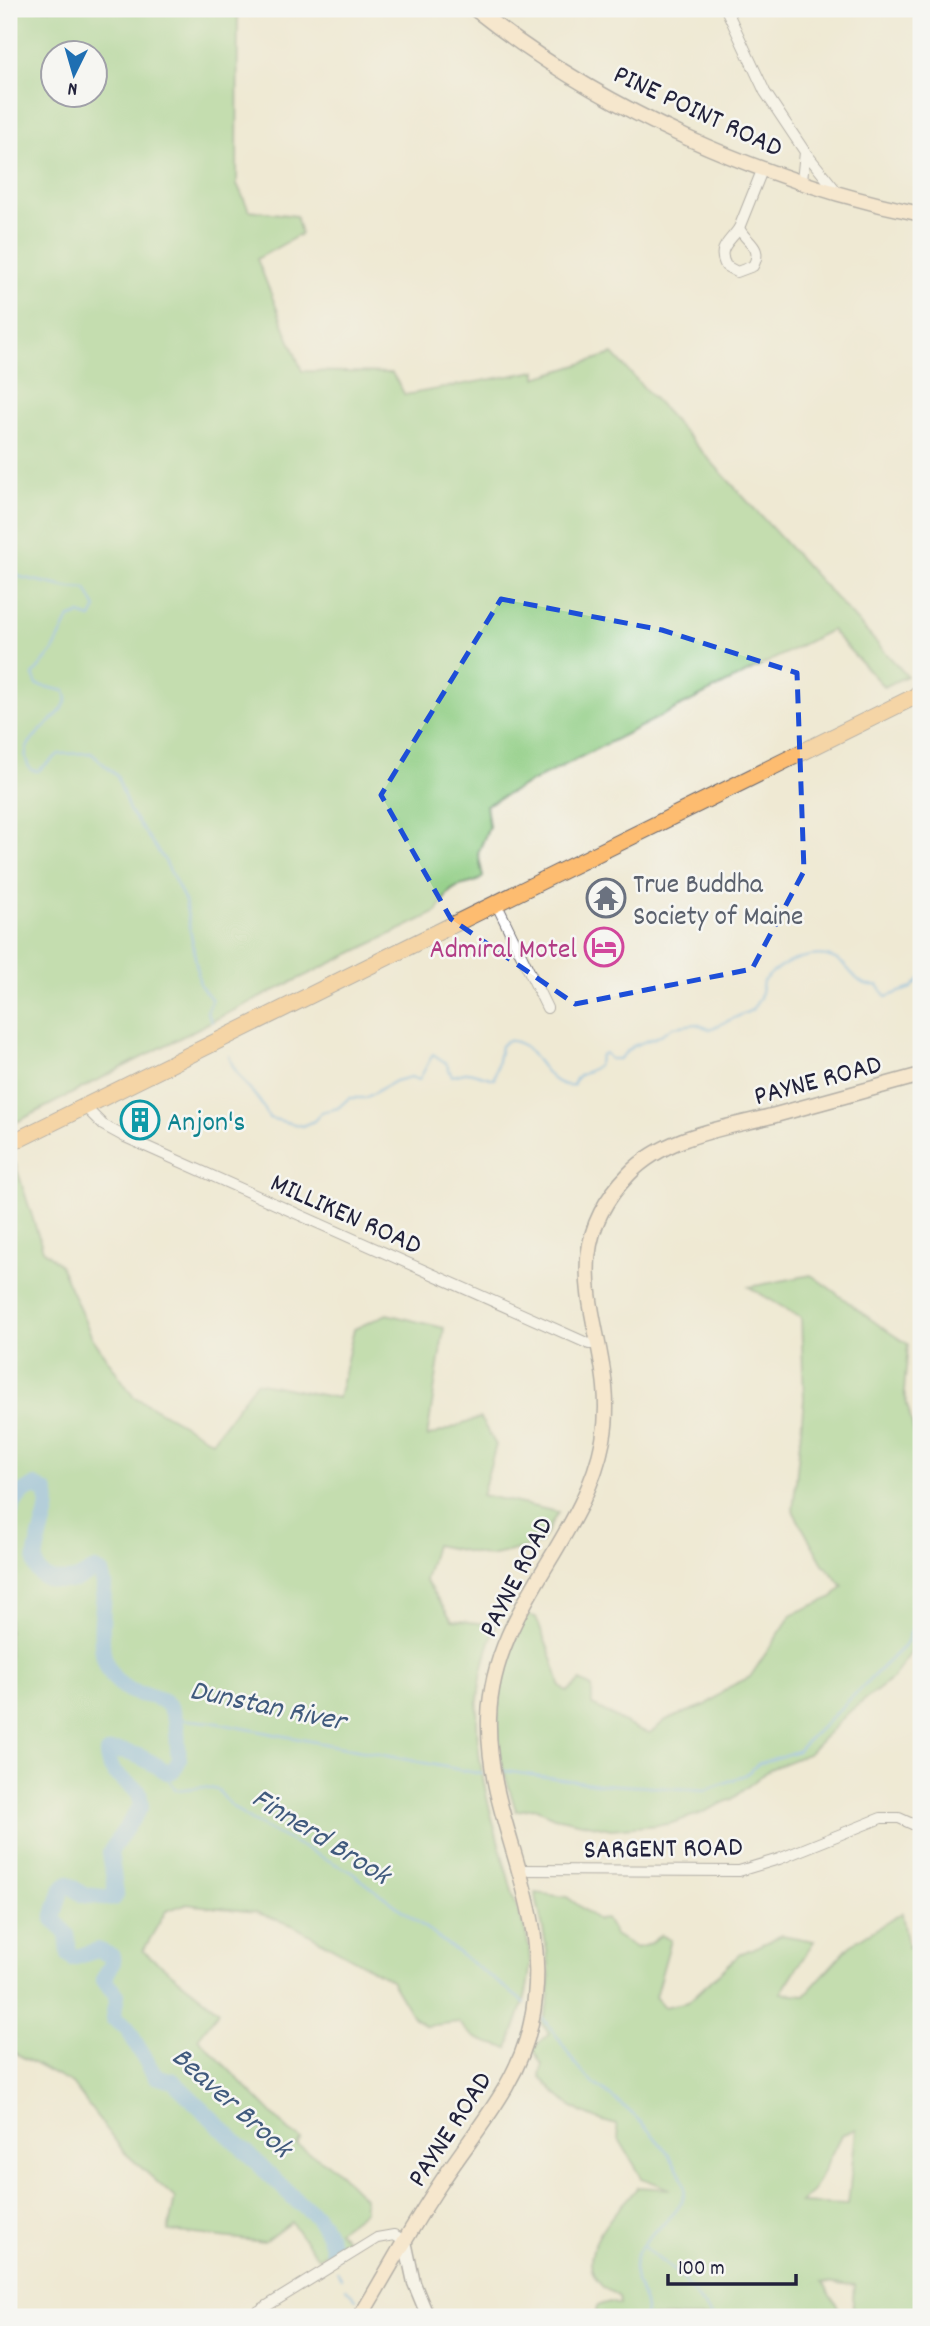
<svg xmlns="http://www.w3.org/2000/svg" width="930" height="2326" viewBox="0 0 930 2326" font-family="Dekko,sans-serif">
  <rect width="100%" height="100%" fill="#f6f6f2"/>
  <filter id="ink" filterUnits="userSpaceOnUse"><feTurbulence type="fractalNoise" baseFrequency=".0143" numOctaves="2"/><feDisplacementMap in="SourceGraphic" scale="14" xChannelSelector="R" yChannelSelector="G"/><feConvolveMatrix kernelMatrix="1 2 1 2 8 2 1 2 1" color-interpolation-filters="sRGB"/></filter>
  <filter id="wash" filterUnits="userSpaceOnUse"><feTurbulence type="fractalNoise" baseFrequency=".00686" numOctaves="4" result="noise"/><feDisplacementMap in="SourceGraphic" scale="28" xChannelSelector="R" yChannelSelector="G"/><feGaussianBlur stdDeviation="1.57" result="paint"/><feColorMatrix in="noise" values="0 0 0 0 0 0 0 0 0 0 0 0 0 0 0 0 0 1.4 0 .05"/><feComposite in="paint" operator="in"/></filter>
  <g filter="url(#wash)">
    <rect width="100%" height="100%" fill="#efe9d3"/>
    <!-- green -->
    <g fill="#90ce84" stroke="#597860" stroke-width="2" fill-rule="evenodd">
      <path d="M9,9H238L237,184L249,210L296,216L301,234L257,259L302,371L392,373L405,395L536,371V378L613,354L907,676L884,687L831,630L486,805L489,827L478,853L483,877C475,885 464,883 455,888C445,893 443,904 437,912L222,1016L9,1126ZM94,52V94H52V52Z"/>
      <path d="M15,1163L43,1250L60,1265L92,1337L133,1396L212,1441L256,1382L338,1398L354,1329L387,1314L444,1328L427,1437L480,1418L496,1445L482,1495L558,1512L540,1544L490,1556L435,1545L425,1580L452,1620L496,1625C456,1725 488,1798 513,1895C520,1919 531,1939 530,1966C528,1997 518,2020 508,2048C485,2041 475,2043 459,2022L426,2026L413,2017L391,1980L292,1925L255,1912L185,1904L166,1911L143,1951L219,2011L198,2038L289,2131L301,2139L297,2145L333,2167L364,2198L365,2211L338,2231L347,2240L318,2258L291,2222L264,2242L168,2231L175,2198L124,2152L72,2084L9,2050V1166Z"/>
      <path d="M811,1275C844,1297 873,1324 908,1344L904,1392L916,1440L921,1445V1634H916L909,1655L892,1679L849,1712L808,1754L770,1769L732,1799L699,1814L669,1824L611,1829L554,1817L534,1808L516,1811C511,1792 503,1773 500,1753C493,1705 505,1657 527,1615L536,1617C544,1640 555,1660 560,1686L567,1692L580,1681L592,1687V1705C616,1715 623,1726 650,1733L666,1720L706,1705L729,1687L750,1677L792,1614L833,1597L843,1586L823,1564L793,1511L804,1399L801,1318L749,1287Z"/>
      <path d="M535,1893L567,1897L598,1920L606,1919L615,1935L636,1948L648,1945L661,1935L671,1940L655,1997L664,2007L688,2002L740,1954L782,1935L814,1941L781,1993L805,1995L850,1945L902,1913L908,1947L916,1939L921,1941V1984L915,1982L921,2002V2317H852L854,2285L823,2282L844,2317H595L597,2306L609,2302L620,2305L619,2297C613,2292 605,2290 601,2285C570,2255 619,2207 638,2187L670,2189L642,2178L619,2139L616,2125C582,2116 563,2104 540,2076L542,2065L533,2049L549,2033L541,2023C560,1989 543,1929 535,1893ZM856,2129L848,2205L800,2203L813,2191L841,2135Z"/>
    </g>
    <g fill="none" stroke-linecap="round" stroke-linejoin="round">
      <!-- stream -->
      <g stroke="#6daee1" stroke-width="2.5">
        <path d="M9,387V404"/>
        <path d="M9,567L20,577L70,588L86,589L96,608L91,618L79,614L69,618L53,651L33,675L37,685L65,691L67,699C57,728 10,739 31,770L38,771L59,754L91,753L117,776L129,810L165,861L185,901L200,985L212,1000L207,1012L212,1022"/>
        <path d="M229,1056C236,1081 260,1094 269,1118L302,1126L314,1121L322,1112L338,1108L349,1098H365L395,1081L411,1077L419,1080L433,1054L446,1063L452,1076L469,1072L494,1079L501,1046L506,1041C537,1037 541,1089 573,1085L577,1077L598,1066L601,1055L605,1053L610,1059H619L633,1046L657,1037L673,1027L696,1024L710,1029L752,1010L760,998L763,981C781,962 820,944 843,964C856,976 858,987 878,985L886,997L911,988L921,978"/>
        <path d="M176,1719L211,1722L482,1774"/>
        <path d="M164,1771L176,1790L204,1787L218,1790L230,1805L250,1820L351,1872L525,2003"/>
        <path d="M504,1771L597,1784L706,1790L745,1775L758,1764L797,1751L906,1644L921,1606"/>
        <path d="M543,2019C559,2035 567,2055 581,2071C593,2085 608,2093 622,2105C640,2119 691,2172 684,2195C677,2221 646,2231 636,2257C627,2279 653,2303 644,2317"/>
        <path d="M642,2246L678,2274L713,2317"/>
        <path d="M337,2271L341,2278"/>
        <path d="M346,2288L356,2299"/>
        <path d="M376,2315L377,2317"/>
      </g>
      <!-- river -->
      <path stroke="#6daee1" stroke-width="16" d="M9,1519C12,1502 19,1492 35,1486L46,1492C57,1519 12,1571 53,1580C61,1581 73,1582 80,1578C86,1575 89,1572 95,1570L101,1573L104,1584C104,1622 90,1668 129,1690C141,1696 154,1695 165,1702C181,1715 176,1741 179,1760L173,1771L167,1772C151,1762 127,1746 107,1753C106,1772 127,1782 139,1792L141,1806L110,1852L116,1894L113,1898L83,1895L68,1884L62,1888L53,1918L67,1935L69,1955L73,1958L98,1950L112,1956L113,1962L103,1980L117,1995L113,2018L127,2028L155,2076L173,2081L299,2203C318,2214 329,2231 333,2252"/>
    </g>
  </g>
  <g filter="url(#ink)">
    <g fill="none" stroke-linecap="round" stroke-linejoin="round">
      <defs>
        <g id="minor">
          <path d="M726,9L765,92L805,152L802,181"/>
          <path d="M805,152L838,193"/>
          <path d="M739,228C746,243 764,246 753,266L737,272L726,266C716,248 730,242 739,228Z"/>
          <path d="M739,228L763,168"/>
          <path d="M496,903L547,1008"/>
          <path d="M85,1107L103,1125L125,1137L589,1344H598"/>
          <path d="M520,1870L739,1871L779,1859L881,1818H899L921,1828"/>
          <path d="M249,2317L377,2238L394,2235L405,2241"/>
        </g>
        <path id="tertiary" d="M405,2241L414,2283L428,2317"/>
        <g id="secondary">
          <path d="M475,9C602,110 762,182 921,214"/>
          <path d="M360,2317C387,2273 411,2227 440,2184C473,2133 519,2084 531,2023C556,1906 486,1827 489,1718C492,1609 584,1541 603,1440C622,1342 542,1264 629,1174C667,1134 729,1128 779,1114C826,1101 874,1088 921,1075"/>
        </g>
        <path id="primary" d="M9,1144L916,696L921,690"/>
      </defs>
      <!-- minor casing -->
      <use href="#minor" stroke="#6a6870" stroke-width="12"/>
      <!-- tertiary casing -->
      <use href="#tertiary" stroke="#6a6870" stroke-width="15"/>
      <!-- secondary casing -->
      <use href="#secondary" stroke="#6a6870" stroke-width="17"/>
      <!-- primary casing -->
      <use href="#primary" stroke="#6a6870" stroke-width="18"/>
      <!-- minor -->
      <use href="#minor" stroke="#fff" stroke-width="10"/>
      <!-- tertiary -->
      <use href="#tertiary" stroke="#fff" stroke-width="12"/>
      <!-- secondary -->
      <use href="#secondary" stroke="#fee4c6" stroke-width="14"/>
      <!-- primary -->
      <use href="#primary" stroke="#fdbc70" stroke-width="16"/>
    </g>
  </g>
  <!-- marked area -->
  <path d="M0 0H930V2326H0ZM501,599L662,630L797,673L804,871L752,969L575,1004L451,919L381,795Z" fill="#efe9d3" fill-opacity=".55" fill-rule="evenodd"/>
  <path fill="none" stroke="#1d4ed8" stroke-width="5" stroke-dasharray="14 9" stroke-linejoin="round" d="M501,599L662,630L797,673L804,871L752,969L575,1004L451,919L381,795Z"/>
  <!-- icons -->
  <defs>
    <symbol id="temple-ring" viewBox="-11 -11 22 22"><circle r="9.5" fill="#f6f6f2" stroke="#6b7280" stroke-width="1.5"/><path d="M0-6L5-2H3V0L6.5 2.5H4V6H1.5V3h-3V6H-4V2.5H-6.5L-3 0V-2H-5Z" fill="#6b7280"/></symbol>
    <symbol id="hotel-ring" viewBox="-11 -11 22 22"><circle r="9.5" fill="#f6f6f2" stroke="#d1479c" stroke-width="1.5"/><path d="M-6-4.5h1.5V1H6V5H4.5V3h-9V5H-6ZM-4 0a1.8 1.8 0 1 1 3.6 0ZM.5 0V-2.5h3Q6-2.5 6 0Z" fill="#d1479c"/></symbol>
    <symbol id="building-ring" viewBox="-11 -11 22 22"><circle r="9.5" fill="#f6f6f2" stroke="#0f9aa8" stroke-width="1.5"/><path d="M-4-6H4V6H1V3H-1V6H-4ZM-2.5-4.3h1.7v1.8h-1.7ZM.8-4.3h1.7v1.8H.8ZM-2.5-1h1.7V.8h-1.7ZM.8-1h1.7V.8H.8Z" fill="#0f9aa8"/></symbol>
  </defs>
  <g fill-rule="evenodd">
    <use href="#temple-ring" x="584" y="876" width="44" height="44"/>
    <use href="#hotel-ring" x="582" y="925" width="44" height="44"/>
    <use href="#building-ring" x="118" y="1098" width="44" height="44"/>
  </g>
  <g text-anchor="middle" stroke-width="5" stroke-linejoin="round" paint-order="stroke">
    <!-- street labels -->
    <g font-size="28" fill="#22223b" stroke="#f6f6f2">
      <text transform="translate(699 109) rotate(25)" y="10">PINE POINT ROAD</text>
      <text transform="translate(817 1078) rotate(-15)" y="10">PAYNE ROAD</text>
      <text transform="translate(347 1212) rotate(24)" y="10">MILLIKEN ROAD</text>
      <text transform="translate(514 1576) rotate(-63)" y="10">PAYNE ROAD</text>
      <text transform="translate(663 1846) rotate(-1)" y="10">SARGENT ROAD</text>
      <text transform="translate(448 2128) rotate(-57)" y="10">PAYNE ROAD</text>
    </g>
    <!-- worship labels -->
    <g font-size="28" fill="#5b616d" stroke="#f6f6f2" text-anchor="start">
      <text x="633" y="892">True Buddha<tspan x="633" dy="32">Society of Maine</tspan></text>
    </g>
    <!-- hotel labels -->
    <g font-size="28" fill="#b23c85" stroke="#f6f6f2" text-anchor="end">
      <text x="577" y="957">Admiral Motel</text>
    </g>
    <!-- culture labels -->
    <g font-size="28" fill="#0d838f" stroke="#f6f6f2" text-anchor="start">
      <text x="167" y="1130">Anjon's</text>
    </g>
    <!-- water labels -->
    <g font-size="30" font-style="italic" fill="#405a7d" stroke="#f6f6f2">
      <text transform="translate(268 1704) rotate(12)" y="10">Dunstan River</text>
      <text transform="translate(322 1835) rotate(32)" y="10">Finnerd Brook</text>
      <text transform="translate(233 2101) rotate(42)" y="10">Beaver Brook</text>
    </g>
  </g>
  <!-- margin -->
  <rect width="930" height="2326" fill="none" stroke="#f6f6f2" stroke-width="35"/>
  <!-- north arrow -->
  <g transform="translate(74 74) rotate(185)"><circle r="33" fill="#f6f6f2" stroke="#a1a1a9" stroke-width="2"/>
  <path d="M0-5L12 26L0 18L-12 26Z" fill="#1f6fb2"/>
  <text y="-10" font-size="19" font-weight="bold" text-anchor="middle" fill="#22223b">N</text>
  </g>
  <!-- scale -->
  <path d="M668 2274v10h128v-10" fill="none" stroke="#22223b" stroke-width="3.5"/>
  <text x="678" y="2274" font-size="21" fill="#22223b" stroke="#f6f6f2" stroke-width="5" paint-order="stroke">100 m</text>
</svg>
